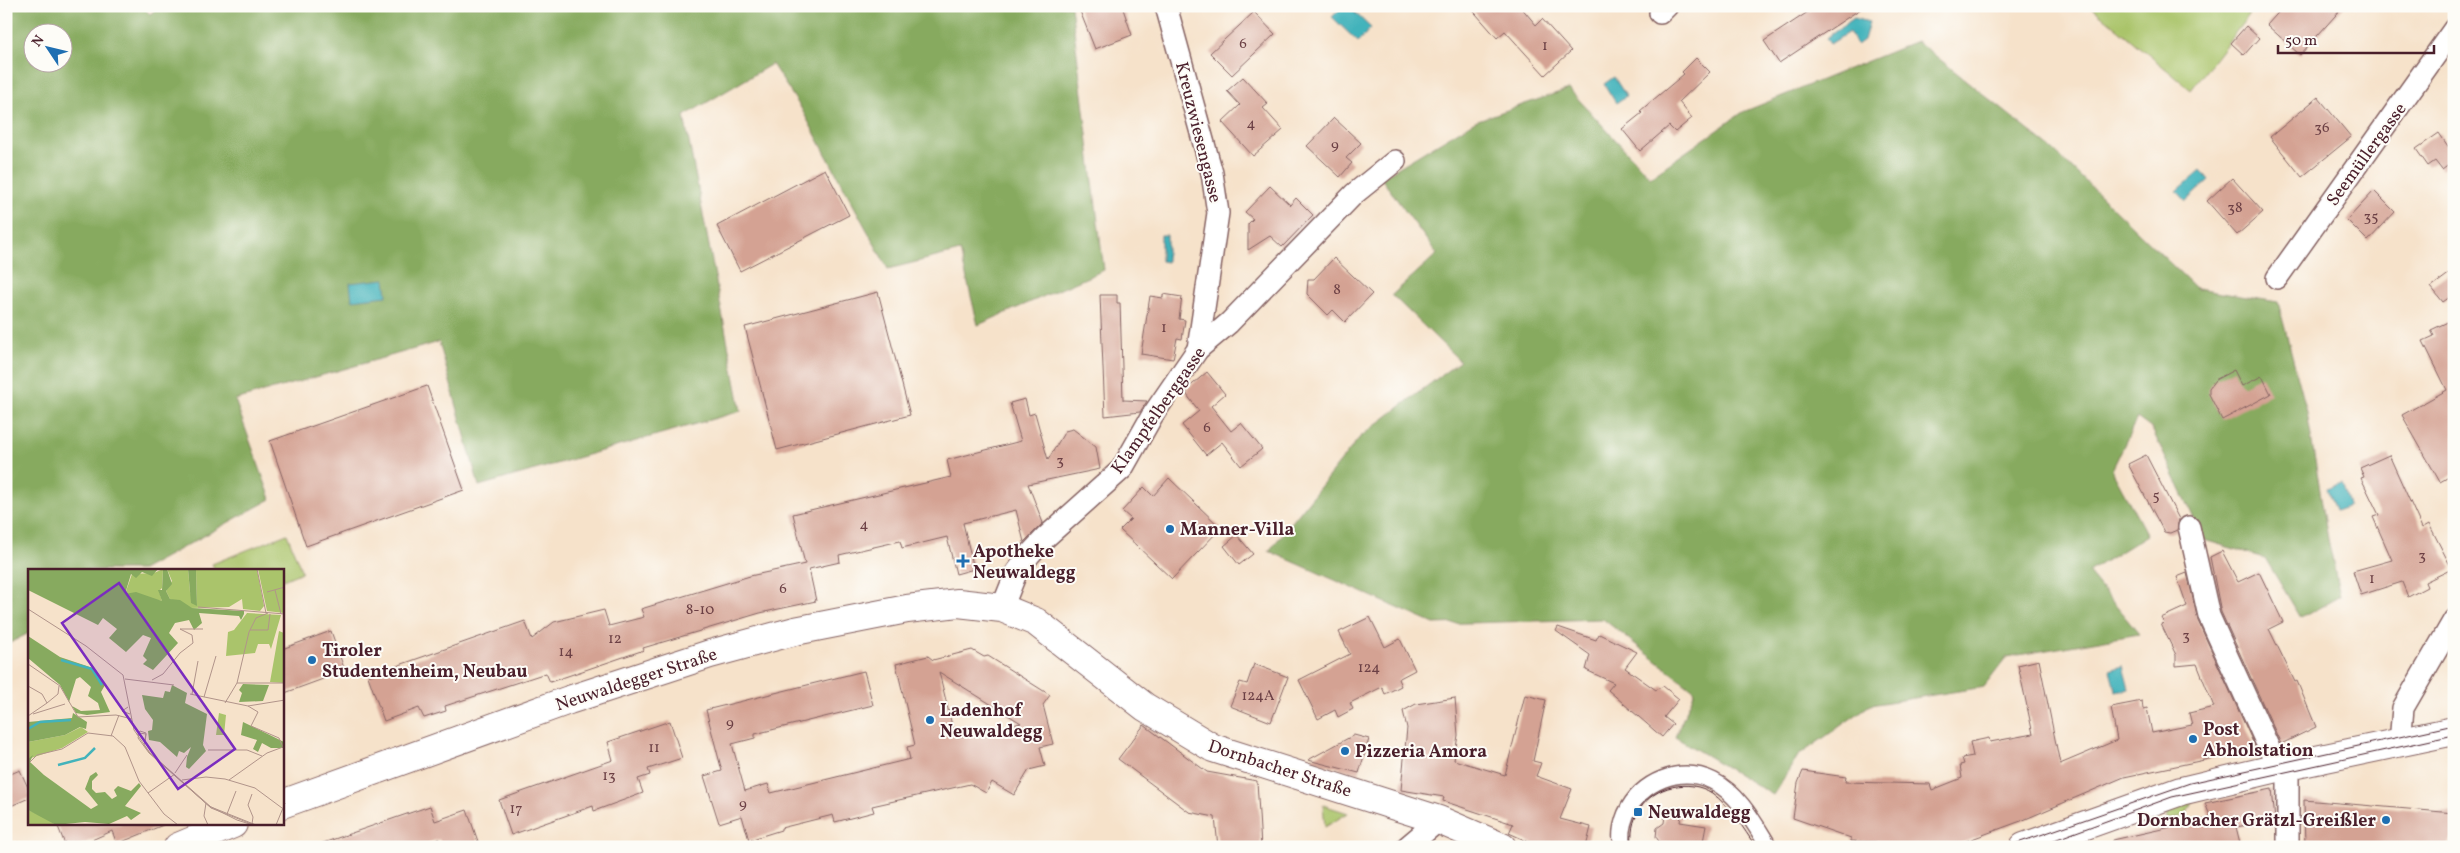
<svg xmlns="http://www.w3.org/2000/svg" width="2460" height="853" viewBox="0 0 2460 853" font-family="Vollkorn,serif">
  <rect width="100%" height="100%" fill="#fdfcf7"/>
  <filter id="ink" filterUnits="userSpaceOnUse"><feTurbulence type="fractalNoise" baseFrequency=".02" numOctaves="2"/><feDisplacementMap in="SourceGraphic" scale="10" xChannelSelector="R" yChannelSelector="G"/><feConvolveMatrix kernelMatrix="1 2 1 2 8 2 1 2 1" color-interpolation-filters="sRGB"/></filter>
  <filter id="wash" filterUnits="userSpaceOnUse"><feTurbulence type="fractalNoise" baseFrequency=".0096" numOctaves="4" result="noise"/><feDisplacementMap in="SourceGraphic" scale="20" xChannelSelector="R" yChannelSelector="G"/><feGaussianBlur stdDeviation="1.12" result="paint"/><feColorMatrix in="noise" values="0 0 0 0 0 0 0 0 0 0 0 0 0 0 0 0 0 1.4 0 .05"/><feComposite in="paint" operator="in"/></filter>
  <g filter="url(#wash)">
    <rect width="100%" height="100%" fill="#f6e2ca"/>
    <!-- green -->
    <g fill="#aac46b" stroke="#7a724b">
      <path d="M2090,6H2238L2249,15L2191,90Z"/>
      <path d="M287,534L302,572L283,580L282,570H215L212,564Z"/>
      <path d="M2193,800L2185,817L2168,820L2164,810Z"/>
      <path d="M1323,805L1348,813L1325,827Z"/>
    </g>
    <!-- forest -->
    <g fill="#87aa5f" stroke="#686445" fill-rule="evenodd">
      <path d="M6,6H142L150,14L160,6H1071L1104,270L978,325L960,251L888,269L801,108L772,64L684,116L741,411L479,486L439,342L235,400L271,499L142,570H29V633L6,645ZM32,32H62V62H32Z"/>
      <path d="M1917,41L2053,150L2197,289L2278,302L2307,412L2328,539L2340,596L2301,618L2265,558L2204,540L2152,429L2137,418L2112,470L2147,535L2088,572L2139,634L2007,657L1984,687L1870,705L1798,756L1773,795L1675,737L1695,691L1603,619L1434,624L1269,551L1360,437L1460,361L1392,295L1437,254L1381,178L1475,121L1569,89L1650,177L1743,112Z"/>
    </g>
    <!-- water -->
    <g fill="#43b3bb" stroke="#466973">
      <path d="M1343,6H1348L1371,28L1358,42L1332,17Z"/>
      <path d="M1854,18L1869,22L1864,40L1857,45L1849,32L1830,44L1826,38Z"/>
      <path d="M1614,77L1626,96L1616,103L1604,84Z"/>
      <path d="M2201,170L2209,180L2186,201L2177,191Z"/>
      <path d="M1161,235H1167V262L1161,261Z"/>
      <path d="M385,279L387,296L352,300L350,283Z"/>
      <path d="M2342,483L2349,506L2335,511L2327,488Z"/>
      <path d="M2123,666L2129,689L2116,692L2110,670Z"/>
    </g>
    <g id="blocks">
      <!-- building -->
      <g fill="#d4a293" fill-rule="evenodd">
        <path d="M1078,6H1122L1132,35L1095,49Z"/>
        <path d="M1469,6H1520L1536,25L1542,19L1571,51L1545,75L1505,31L1497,38Z"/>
        <path d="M1817,6H1865L1779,63L1764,41Z"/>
        <path d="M2284,6H2344L2300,55L2267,25Z"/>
        <path d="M1254,12L1275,34L1232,75L1210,53Z"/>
        <path d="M2246,26L2259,38L2244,55L2231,43Z"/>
        <path d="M1696,58L1710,72L1679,102L1692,118L1675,132L1669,126L1640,151L1622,129L1642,113L1640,111L1684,74L1682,72Z"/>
        <path d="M1243,77L1268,104L1263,108L1283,130L1253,156L1222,122L1240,105L1227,91Z"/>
        <path d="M2318,97L2351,137L2302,177L2270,137Z"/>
        <path d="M1334,118L1361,143L1346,158L1352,163L1340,177L1307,146Z"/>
        <path d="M2439,133L2454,155V161L2442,170L2435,161L2428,166L2416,149Z"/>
        <path d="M825,169L849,215L740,271L717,226Z"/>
        <path d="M2232,178L2263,212L2237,235L2207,201Z"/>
        <path d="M1270,186L1290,205L1296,198L1313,215L1282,247L1270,236L1248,250V224L1253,219L1245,212Z"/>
        <path d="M2374,191L2395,212L2368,241L2347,220Z"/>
        <path d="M1334,258L1372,294L1345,322L1333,310L1328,315L1307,294L1308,279H1314Z"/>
        <path d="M2454,270V294L2443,302L2431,287Z"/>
        <path d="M878,292L910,415L777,450L745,327Z"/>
        <path d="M1163,294L1182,297L1179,319L1185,320L1182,339L1177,338L1173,359L1141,354L1150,296L1163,298Z"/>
        <path d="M1100,295H1117V303H1120L1123,400L1147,401L1140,412L1105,416Z"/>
        <path d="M2454,319V474L2440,482L2402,415L2447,390L2423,341L2434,336L2431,330Z"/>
        <path d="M2234,370L2242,386L2262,376L2271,394L2222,420L2209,394V388L2215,380Z"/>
        <path d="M1207,372L1225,394L1211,406L1231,431L1241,423L1262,449L1241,466L1222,442L1206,455L1182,425L1199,411L1187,395V389Z"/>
        <path d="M427,386L464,490L306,546L270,441Z"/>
        <path d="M1025,399L1029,415L1035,413L1048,460L1065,431L1073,429L1096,447L1100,469L1028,484L1043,523L1024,542L1016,510L963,523L974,569L956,574L947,537L902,548L900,541L839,555L840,562L809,569L816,601L760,613L643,648L644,650L550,682L546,673L445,706L446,711L424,718L419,708L384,721L368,676L525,621L532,639L554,622L604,610L609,626L644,617L641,609L750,576L805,564L793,514L951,477L947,460L1021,441L1010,403Z"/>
        <path d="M2146,455L2179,519L2177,530L2170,533L2164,532L2128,464Z"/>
        <path d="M2389,455L2422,528L2429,524L2452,569L2425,582L2427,587L2408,597L2402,582L2361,595L2353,571L2392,560L2373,517L2379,515L2361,478L2364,477L2360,468Z"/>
        <path d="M1169,478L1221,528L1172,579L1120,530L1131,519L1122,511L1144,487L1153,496Z"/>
        <path d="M1237,535L1253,554L1239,565L1224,546Z"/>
        <path d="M2222,551L2238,582L2259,572L2283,622L2269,629L2295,682L2297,681L2316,727L2281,744L2221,612L2210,557Z"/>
        <path d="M2187,573L2198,621L2256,749L2124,777L2021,821L1950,847H1876V842L1851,841V838L1793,818L1798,783L1803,771L1846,777L1845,782L1930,784L1932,790L1962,778L1960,765L1964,764L1962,758L1973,756L1970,742L1989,738L1990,742L2033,734L2018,665L2039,660L2060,764L2117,740L2111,707L2142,701L2143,709L2147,708L2152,733L2192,725L2189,713L2214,707L2197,664L2176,666V655L2161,624L2164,623L2161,618L2187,606L2177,577Z"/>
        <path d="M1370,617L1385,647L1400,639L1415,670L1398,679L1401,686L1385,694L1382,687L1350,703L1353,709L1338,717L1335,710L1318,719L1299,680L1350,654L1339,632Z"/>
        <path d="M1558,627L1596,640L1599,634L1637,652L1625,668L1656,690L1663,686L1679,699L1664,717L1673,724L1662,737L1608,690L1614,683L1586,670L1590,655L1556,631Z"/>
        <path d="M331,631L345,671L282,694V649Z"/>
        <path d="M972,650L984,657L988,656L1050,695L1043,705L1053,744L1040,747L1045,766L1029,770L1014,795L992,782L986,793L970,784L872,806L874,812L835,822L833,815L781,828V830L749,840L742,816L719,823L704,776L722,771L706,710L864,671L873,705L755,734V738L732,744L745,791L768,784L771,793L910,759L907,747L915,745L896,664L928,656L933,660ZM939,672L1021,723L955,738Z"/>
        <path d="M1254,664L1288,677L1271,722L1230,706L1240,682L1247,684Z"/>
        <path d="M1525,695L1546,700L1533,761L1541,763L1536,776L1572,789L1560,819L1591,827L1586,847H1540L1509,833L1513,824L1443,801L1444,797L1401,790L1407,728L1403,711L1416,704L1455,698L1458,735L1454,760L1505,775Z"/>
        <path d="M670,721L682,758L648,769L650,775L638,779L643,793L594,811L593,806L511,835L499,800L613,760L608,742Z"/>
        <path d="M1144,725L1207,772L1257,781L1261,847H1218L1215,817L1189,812L1118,759Z"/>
        <path d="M1354,735L1369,739L1359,773L1308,760Z"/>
        <path d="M20,770L29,790V798L6,808V776Z"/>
        <path d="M2272,789L2275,820L2236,827L2241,847H2114L2113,840L2211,818L2205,803Z"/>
        <path d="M2304,800L2454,813V836L2446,847H2305Z"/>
        <path d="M430,806L435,821L467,810L480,847H442L439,839L415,847H321L320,844Z"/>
        <path d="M1666,808L1682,809L1680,822L1706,826L1702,847H1663L1656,837L1657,828L1664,823Z"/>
        <path d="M57,824H163V825L117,844L112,831L76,847H66Z"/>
      </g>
    </g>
  </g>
  <g filter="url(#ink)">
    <use href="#blocks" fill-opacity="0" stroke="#866363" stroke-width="1"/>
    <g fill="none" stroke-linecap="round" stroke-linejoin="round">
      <defs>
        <path id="pedestrian" d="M1623,847C1619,836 1622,824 1626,814C1641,781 1680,765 1713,781C1739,794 1754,823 1769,847"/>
        <g id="minor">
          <path d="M1166,6L1212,173L1218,213L1198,349"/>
          <path d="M1660,13L1667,6"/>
          <path d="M2277,278L2454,29"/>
          <path d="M2189,527L2209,616L2278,768"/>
          <path d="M1002,608L1016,573L1030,554L1046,537L1122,469L1152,416L1198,349L1229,323L1354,194L1395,161"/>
          <path d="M2400,743L2403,708L2454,620"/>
          <path d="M2288,766V847"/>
          <path d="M1407,847L1439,820"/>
        </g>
        <g id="secondary">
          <path d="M282,804L569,700L710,654L795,631L907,609L958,603L1002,608L1036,622L1145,707L1213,748L1439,820L1502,847"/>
          <path d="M178,847L233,824"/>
          <path d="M2024,847L2181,791L2278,768L2454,731"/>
        </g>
      </defs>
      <!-- pedestrian casing -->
      <use href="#pedestrian" stroke="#866363" stroke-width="19"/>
      <!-- minor casing -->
      <use href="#minor" stroke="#866363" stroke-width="24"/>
      <!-- secondary casing -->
      <use href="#secondary" stroke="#866363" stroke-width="30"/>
      <!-- pedestrian -->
      <use href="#pedestrian" stroke="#fff" stroke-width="16"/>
      <!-- minor -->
      <use href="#minor" stroke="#fff" stroke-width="21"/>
      <!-- secondary -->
      <use href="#secondary" stroke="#fff" stroke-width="28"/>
      <!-- tram -->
      <g stroke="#4a1f2b" stroke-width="1">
        <path d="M1632,847C1631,833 1632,821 1640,809C1654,786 1689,778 1712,793C1731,807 1743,828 1756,847"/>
        <path d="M2006,847L2190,783L2454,725"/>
        <path d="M2035,847L2172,797L2454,735"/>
      </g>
    </g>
  </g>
  <!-- markers -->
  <g fill="#1f6fb2" stroke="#fdfcf7" stroke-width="2">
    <circle cx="1170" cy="529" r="5"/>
    <path d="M960.5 553.5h5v5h5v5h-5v5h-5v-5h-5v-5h5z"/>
    <circle cx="312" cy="660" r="5"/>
    <circle cx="930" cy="720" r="5"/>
    <circle cx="2193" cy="739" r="5"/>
    <circle cx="1345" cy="751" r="5"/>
    <rect x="1633" y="807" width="10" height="10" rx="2.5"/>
    <circle cx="2386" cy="820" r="5"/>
  </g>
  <g text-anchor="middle" stroke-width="4" stroke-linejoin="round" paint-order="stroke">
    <!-- number labels -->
    <g font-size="15" fill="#6c4045">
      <text x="1243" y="48">6</text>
      <text x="1545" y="50">1</text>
      <text x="1251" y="128">4</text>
      <text x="2322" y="132">36</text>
      <text x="1335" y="149">9</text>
      <text x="2235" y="212">38</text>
      <text x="2371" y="221">35</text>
      <text x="1337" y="294">8</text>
      <text x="1164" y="332">1</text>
      <text x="1207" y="432">6</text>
      <text x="1060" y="465">3</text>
      <text x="2156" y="500">5</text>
      <text x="864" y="529">4</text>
      <text x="2422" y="560">3</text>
      <text x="2372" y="583">1</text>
      <text x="783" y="593">6</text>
      <text x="700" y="614">8-10</text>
      <text x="2186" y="640">3</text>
      <text x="615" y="643">12</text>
      <text x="566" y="656">14</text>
      <text x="1369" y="672">124</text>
      <text x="1258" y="700">124A</text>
      <text x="730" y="727">9</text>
      <text x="654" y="752">11</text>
      <text x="609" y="780">13</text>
      <text x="743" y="808">9</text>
      <text x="516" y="813">17</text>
    </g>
    <!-- street labels -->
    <g font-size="18" fill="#4a1f2b" stroke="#fdfcf7">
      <text transform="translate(1199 132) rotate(76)" y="6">Kreuzwiesengasse</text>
      <text transform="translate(2366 154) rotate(-54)" y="6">Seemüllergasse</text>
      <text transform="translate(1158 410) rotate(-55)" y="6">Klampfelberggasse</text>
      <text transform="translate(636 679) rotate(-18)" y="6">Neuwaldegger Straße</text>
      <text transform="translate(1280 768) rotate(18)" y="6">Dornbacher Straße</text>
    </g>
    <!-- poi labels -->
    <g font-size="18" font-weight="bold" fill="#4a1f2b" stroke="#fdfcf7" text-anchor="start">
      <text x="1180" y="535">Manner-Villa</text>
      <text x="973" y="557">Apotheke<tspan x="973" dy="21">Neuwaldegg</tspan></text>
      <text x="322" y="656">Tiroler<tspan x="322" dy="21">Studentenheim, Neubau</tspan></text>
      <text x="940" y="716">Ladenhof<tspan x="940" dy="21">Neuwaldegg</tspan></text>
      <text x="2203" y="735">Post<tspan x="2203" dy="21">Abholstation</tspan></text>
      <text x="1355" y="757">Pizzeria Amora</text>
      <text x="1648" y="818">Neuwaldegg</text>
      <text x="2376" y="826" text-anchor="end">Dornbacher Grätzl-Greißler</text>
    </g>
  </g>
  <!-- overview -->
  <g transform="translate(28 569)">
    <rect width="256" height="256" fill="#f6e2ca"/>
    <path d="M135,0L134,19L131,22L134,32L97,25L104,5L126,4ZM139,0H160L162,23L169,37L168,0H229L236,37L232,42L215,40L214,30L201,38L163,39L142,30L138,22L144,12ZM230,0H256V44L239,42ZM219,44L253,46L243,80L241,75H230L227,84L198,87L200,63L206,61ZM251,62L256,64V114L242,113ZM191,144L198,146L196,166H188ZM53,158L60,163L34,179L0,190V173L37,166ZM0,241L18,249L28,256H0Z" fill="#aac46b"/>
    <path d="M0,0H130L124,7L114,3L108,9L103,5L97,25L108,23L134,32L130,21H134L135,0H139L144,15L138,22L142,30L152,31L164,39L216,42V45L213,51L211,47L171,44L174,54L166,61L161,51L147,54L141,64L150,74L125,101L115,95L119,91L115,87L123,69L115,66L98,83L81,69L89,60L75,49L70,56L0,21ZM160,0H168L169,37L163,34ZM0,67L32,88L65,99L77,116L73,123L82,143L59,146L48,144L44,137L53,142L72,141L70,134L60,127L63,118L52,108L48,110L41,133L32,116L0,89ZM215,115L241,116L235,132L211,133L214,124L211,121ZM144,116L159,124L157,134L179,145L175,176L178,182L161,200L158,198L159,188L163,178L156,184L151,182L149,188L132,173L121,171L120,162L124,161L125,151L117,140L114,126L135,129L137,122L142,123ZM45,144L59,153L58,160L52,158L37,166L0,173V153L44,149ZM215,153L256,173V179H243L234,174L230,183L225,180L229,171L213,166ZM5,186L2,193L16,206L63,240L70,236L57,220L62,207L68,203L70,206L64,212V220L68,224L77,223L84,230L89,227L86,221L90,217L103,222L111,214L113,217L97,237L113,244L103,251L99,247L81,255L57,253L28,256L0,241V190Z" fill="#87aa5f"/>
    <path fill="none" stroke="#43b3bb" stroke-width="2.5" d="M33,91L64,100L74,116M0,160L12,153L43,151M30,196L57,189L67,179"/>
    <path fill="none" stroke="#b1948a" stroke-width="1" d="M229,0L238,44M247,21L253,45M239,23L257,18M170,38L257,45M0,40L58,77L95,106L106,161L122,184L183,239L226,256M222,61H240L242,45M0,95L32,117L50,148L88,146L104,150M97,110L146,116M124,111L135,105L152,84L165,74L164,66L152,60H175M209,114H257M0,117L14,125L19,134L30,125L31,117M162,125L220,137L257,131M164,125L170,92M176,128L188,87M197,134L209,114L221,63L228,49L240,44M100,138L94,142L102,145M5,145L37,135M0,147L19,134M109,166L112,162L118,164L117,175M83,167L91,146M180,181H219L234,187M2,193L9,186L34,180L60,164L85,167L97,178L111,212L136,245L150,256M147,204L159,186M154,211L178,208L197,210L227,219L254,239M201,211L239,184L255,178L251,169L223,157L230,143L220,137M120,224L147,205M178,234L176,247L180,256M199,245L208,222M224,255L225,248L220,236L224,225M50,256H80M225,256L209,251L181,237L121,184L110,169L111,164L118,165L116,176L121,183L183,238L228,256M248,256L257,234"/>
    <path fill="#7b2cbf" fill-opacity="0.15" stroke="#7b2cbf" stroke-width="2.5" d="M91,14L207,180L150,220L34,54Z"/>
    <rect width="256" height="256" fill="none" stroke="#4a1f2b" stroke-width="2.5"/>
  </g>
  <!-- margin -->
  <rect width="2460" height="853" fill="none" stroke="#fdfcf7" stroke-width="25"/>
  <!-- north arrow -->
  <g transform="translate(48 48) rotate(305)"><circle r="24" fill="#fdfcf7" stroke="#b5a4a5"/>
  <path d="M0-4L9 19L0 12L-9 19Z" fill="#1f6fb2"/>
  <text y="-8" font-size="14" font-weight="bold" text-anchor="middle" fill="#4a1f2b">N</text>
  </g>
  <!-- scale -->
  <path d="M2278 45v8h156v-8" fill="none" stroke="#4a1f2b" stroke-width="2.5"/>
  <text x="2285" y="45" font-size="15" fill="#4a1f2b" stroke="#fdfcf7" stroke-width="4" paint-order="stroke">50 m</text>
</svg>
